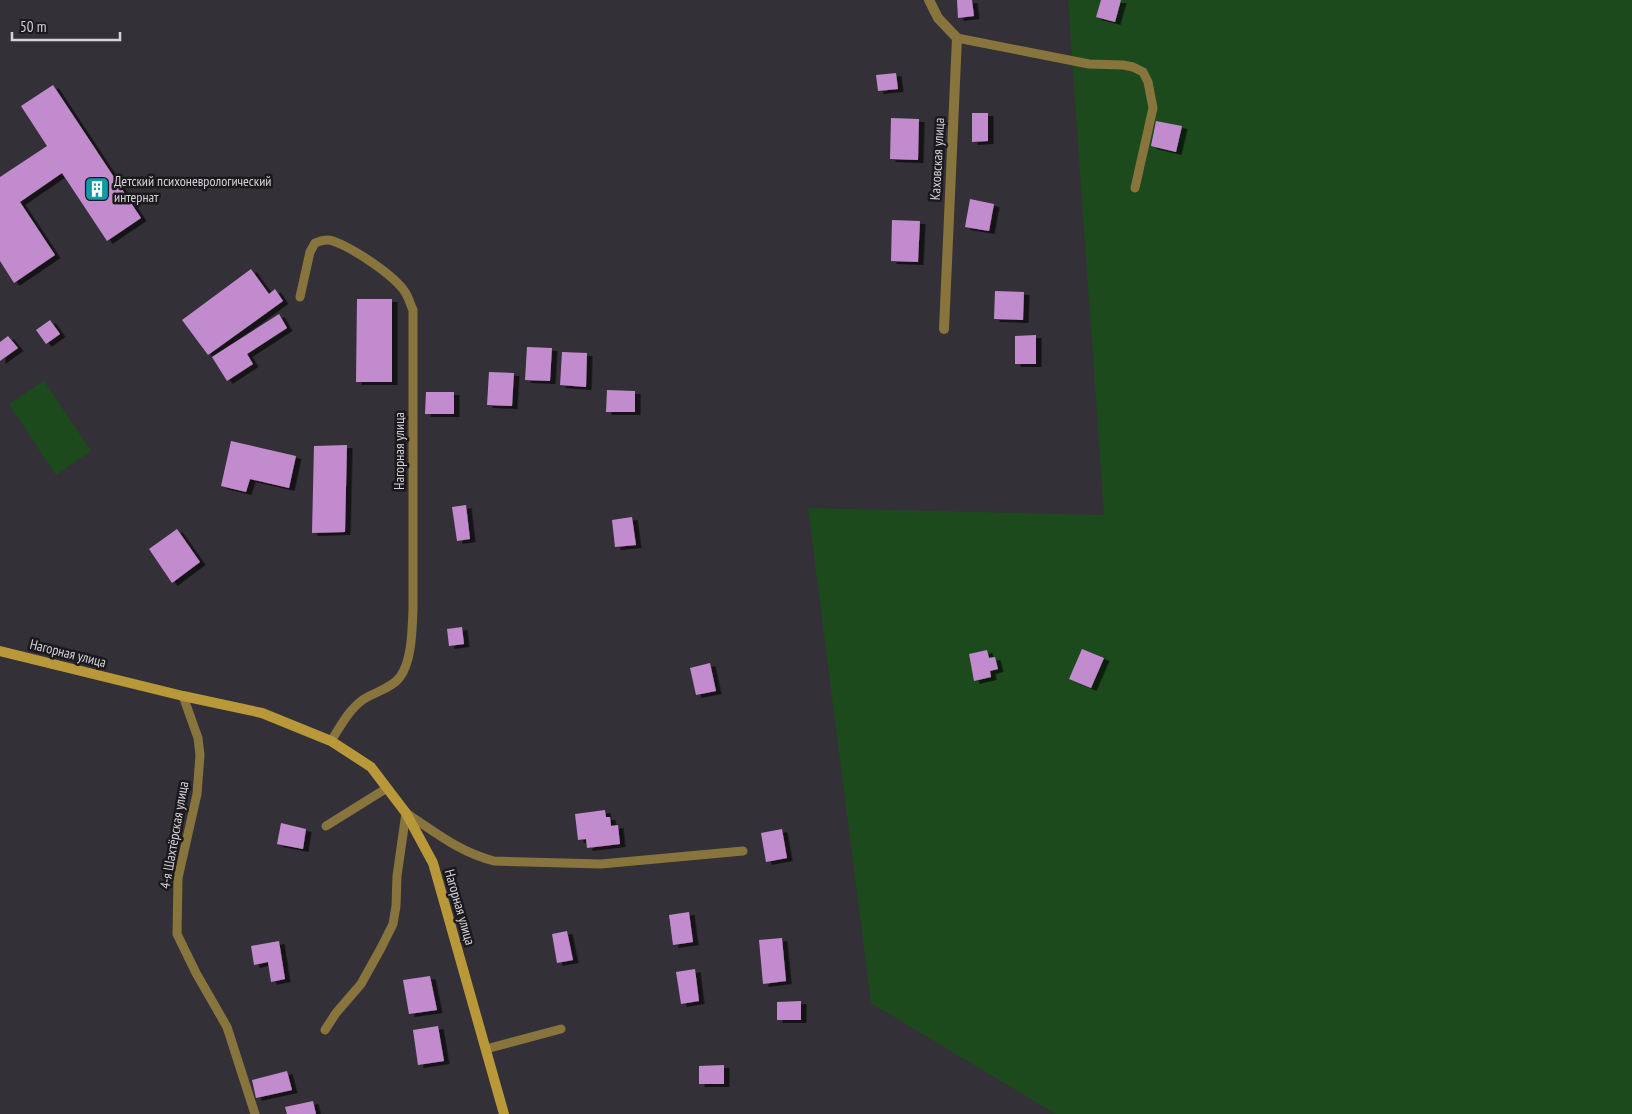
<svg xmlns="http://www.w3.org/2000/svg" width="1632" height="1114" viewBox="0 0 1632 1114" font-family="'PT Sans Narrow',sans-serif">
  <defs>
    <filter id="shadow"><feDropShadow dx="5.5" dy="3" stdDeviation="0" flood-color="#0009"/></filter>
  </defs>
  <rect width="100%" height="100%" fill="#343037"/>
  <!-- green -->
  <g fill="#1c4a1d">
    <path d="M1068,0H1632V1114H1056L871,1003L808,508L1104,515Z"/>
    <path d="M44,381L91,451L56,475L9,404Z"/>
  </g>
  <!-- building -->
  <g fill="#c28bce" filter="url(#shadow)">
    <path d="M957,0H972L974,16L958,18Z"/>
    <path d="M1101,0H1121L1115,22L1096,17Z"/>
    <path d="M896,73L898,89L878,91L876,75Z"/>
    <path d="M53,85L141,218L107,241L62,173L20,202L55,255L14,283L0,261V177L47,146L21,106Z"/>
    <path d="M972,113H988V141L972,142Z"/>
    <path d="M891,118L919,119L918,160L890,159Z"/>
    <path d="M1156,121L1182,126L1176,152L1151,146Z"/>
    <path d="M970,199L994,204L989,231L965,227Z"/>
    <path d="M892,220L920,221L918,262L891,261Z"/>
    <path d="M251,269L269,294L275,289L283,301L208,355L182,320Z"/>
    <path d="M995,291L1024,292L1023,320L994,319Z"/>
    <path d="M357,299H392V382H356Z"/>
    <path d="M279,314L287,328L247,354L253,364L227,381L212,357Z"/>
    <path d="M50,320L60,334L46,344L36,330Z"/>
    <path d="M1036,335V364H1015V336Z"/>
    <path d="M8,336L18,348L0,361V342Z"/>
    <path d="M527,347L552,348L550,381L525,380Z"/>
    <path d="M562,352L587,353L586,387L560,385Z"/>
    <path d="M489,372L514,373L512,406L487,405Z"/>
    <path d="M607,390L635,391V412H606Z"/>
    <path d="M426,392H454V414H425Z"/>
    <path d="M231,441L296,456L289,488L250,479L246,492L221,486Z"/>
    <path d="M347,445L345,532L312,533L314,446Z"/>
    <path d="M466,505L470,539L457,541L452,507Z"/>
    <path d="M632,517L636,545L615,547L612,520Z"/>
    <path d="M177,529L200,562L172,583L149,549Z"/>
    <path d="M462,627L464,644L449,646L447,629Z"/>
    <path d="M1082,649L1104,658L1091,688L1069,679Z"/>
    <path d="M987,650L989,658L995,657L998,669L990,671L991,677L974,681L969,654Z"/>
    <path d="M710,663L716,691L696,695L690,668Z"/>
    <path d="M605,810L606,817H610L611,826L618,825L620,844L587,848L586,839L578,840L575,814Z"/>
    <path d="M281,823L306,829L303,849L277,844Z"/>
    <path d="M782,829L787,858L766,862L761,833Z"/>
    <path d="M689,912L693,942L673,945L669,915Z"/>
    <path d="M567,931L573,960L557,963L552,934Z"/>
    <path d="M782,938L786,981L763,984L759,940Z"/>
    <path d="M279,941L285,979L271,982L268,962L254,965L251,946Z"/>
    <path d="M695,969L699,1001L681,1004L676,972Z"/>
    <path d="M430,976L437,1010L409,1014L403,980Z"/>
    <path d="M801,1001V1020H777V1002Z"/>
    <path d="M438,1026L444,1061L418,1065L413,1030Z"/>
    <path d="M724,1065V1084H699V1066Z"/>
    <path d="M287,1071L292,1090L256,1098L252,1080Z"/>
    <path d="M313,1101L316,1114H287L285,1107Z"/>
  </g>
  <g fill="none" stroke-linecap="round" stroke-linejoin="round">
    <!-- service -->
    <g stroke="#88743d" stroke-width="9">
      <path d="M957,38L1089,64L1123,65L1133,67L1143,72L1148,82L1153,108L1135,188"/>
      <path d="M300,297L310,252L315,243C321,240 327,239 333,241C353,248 394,275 405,292C409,298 410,304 413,310V610C412,630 412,661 400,677C392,688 375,692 364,699C349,709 340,727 331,741"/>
      <path d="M183,696L198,738L200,755L197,794L178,878L177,934L196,973L227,1027L255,1114"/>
      <path d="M326,826L387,788"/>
      <path d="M325,1030L336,1013L361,984L381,948L393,924L396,906L397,876L406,813C435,832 459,852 494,861L601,864L743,851"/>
      <path d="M486,1049L561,1029"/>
    </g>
    <!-- minor -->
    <path stroke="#88743d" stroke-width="10" d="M929,0L938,18L957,38L944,329"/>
    <!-- secondary -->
    <path stroke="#b89839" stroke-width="10" d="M0,651L183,696L262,713L331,741L371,767L406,813L433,863L504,1114"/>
  </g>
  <!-- icons -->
  <defs>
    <symbol id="building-square" viewBox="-11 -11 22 22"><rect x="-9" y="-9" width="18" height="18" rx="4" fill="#0f9aa8" stroke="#1b191c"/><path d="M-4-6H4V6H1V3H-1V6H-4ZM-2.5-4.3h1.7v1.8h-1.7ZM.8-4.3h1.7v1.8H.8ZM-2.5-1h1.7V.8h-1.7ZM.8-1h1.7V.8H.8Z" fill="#fff"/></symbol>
  </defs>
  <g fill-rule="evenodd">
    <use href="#building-square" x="83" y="175" width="28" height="28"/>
  </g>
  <g text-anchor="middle" stroke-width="5" stroke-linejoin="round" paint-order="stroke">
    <!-- street labels -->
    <g font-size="14" fill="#d6d3d8" stroke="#1b191c">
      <text transform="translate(937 159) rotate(-87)" y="5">Каховская улица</text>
      <text transform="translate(399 451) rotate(-90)" y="5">Нагорная улица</text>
      <text transform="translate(68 653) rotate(14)" y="5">Нагорная улица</text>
      <text transform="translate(174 835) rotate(-80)" y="5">4-я Шахтёрская улица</text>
      <text transform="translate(460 907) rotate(74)" y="5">Нагорная улица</text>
    </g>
    <!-- poi labels -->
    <g font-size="14" fill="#d6d3d8" stroke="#1b191c" text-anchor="start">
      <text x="114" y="186">Детский психоневрологический<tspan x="114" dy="16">интернат</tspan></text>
    </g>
  </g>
  <!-- scale -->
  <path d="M12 32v8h108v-8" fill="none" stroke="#d6d3d8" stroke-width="2.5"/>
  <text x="20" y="32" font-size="15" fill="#d6d3d8" stroke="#1b191c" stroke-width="4" paint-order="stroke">50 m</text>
</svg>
